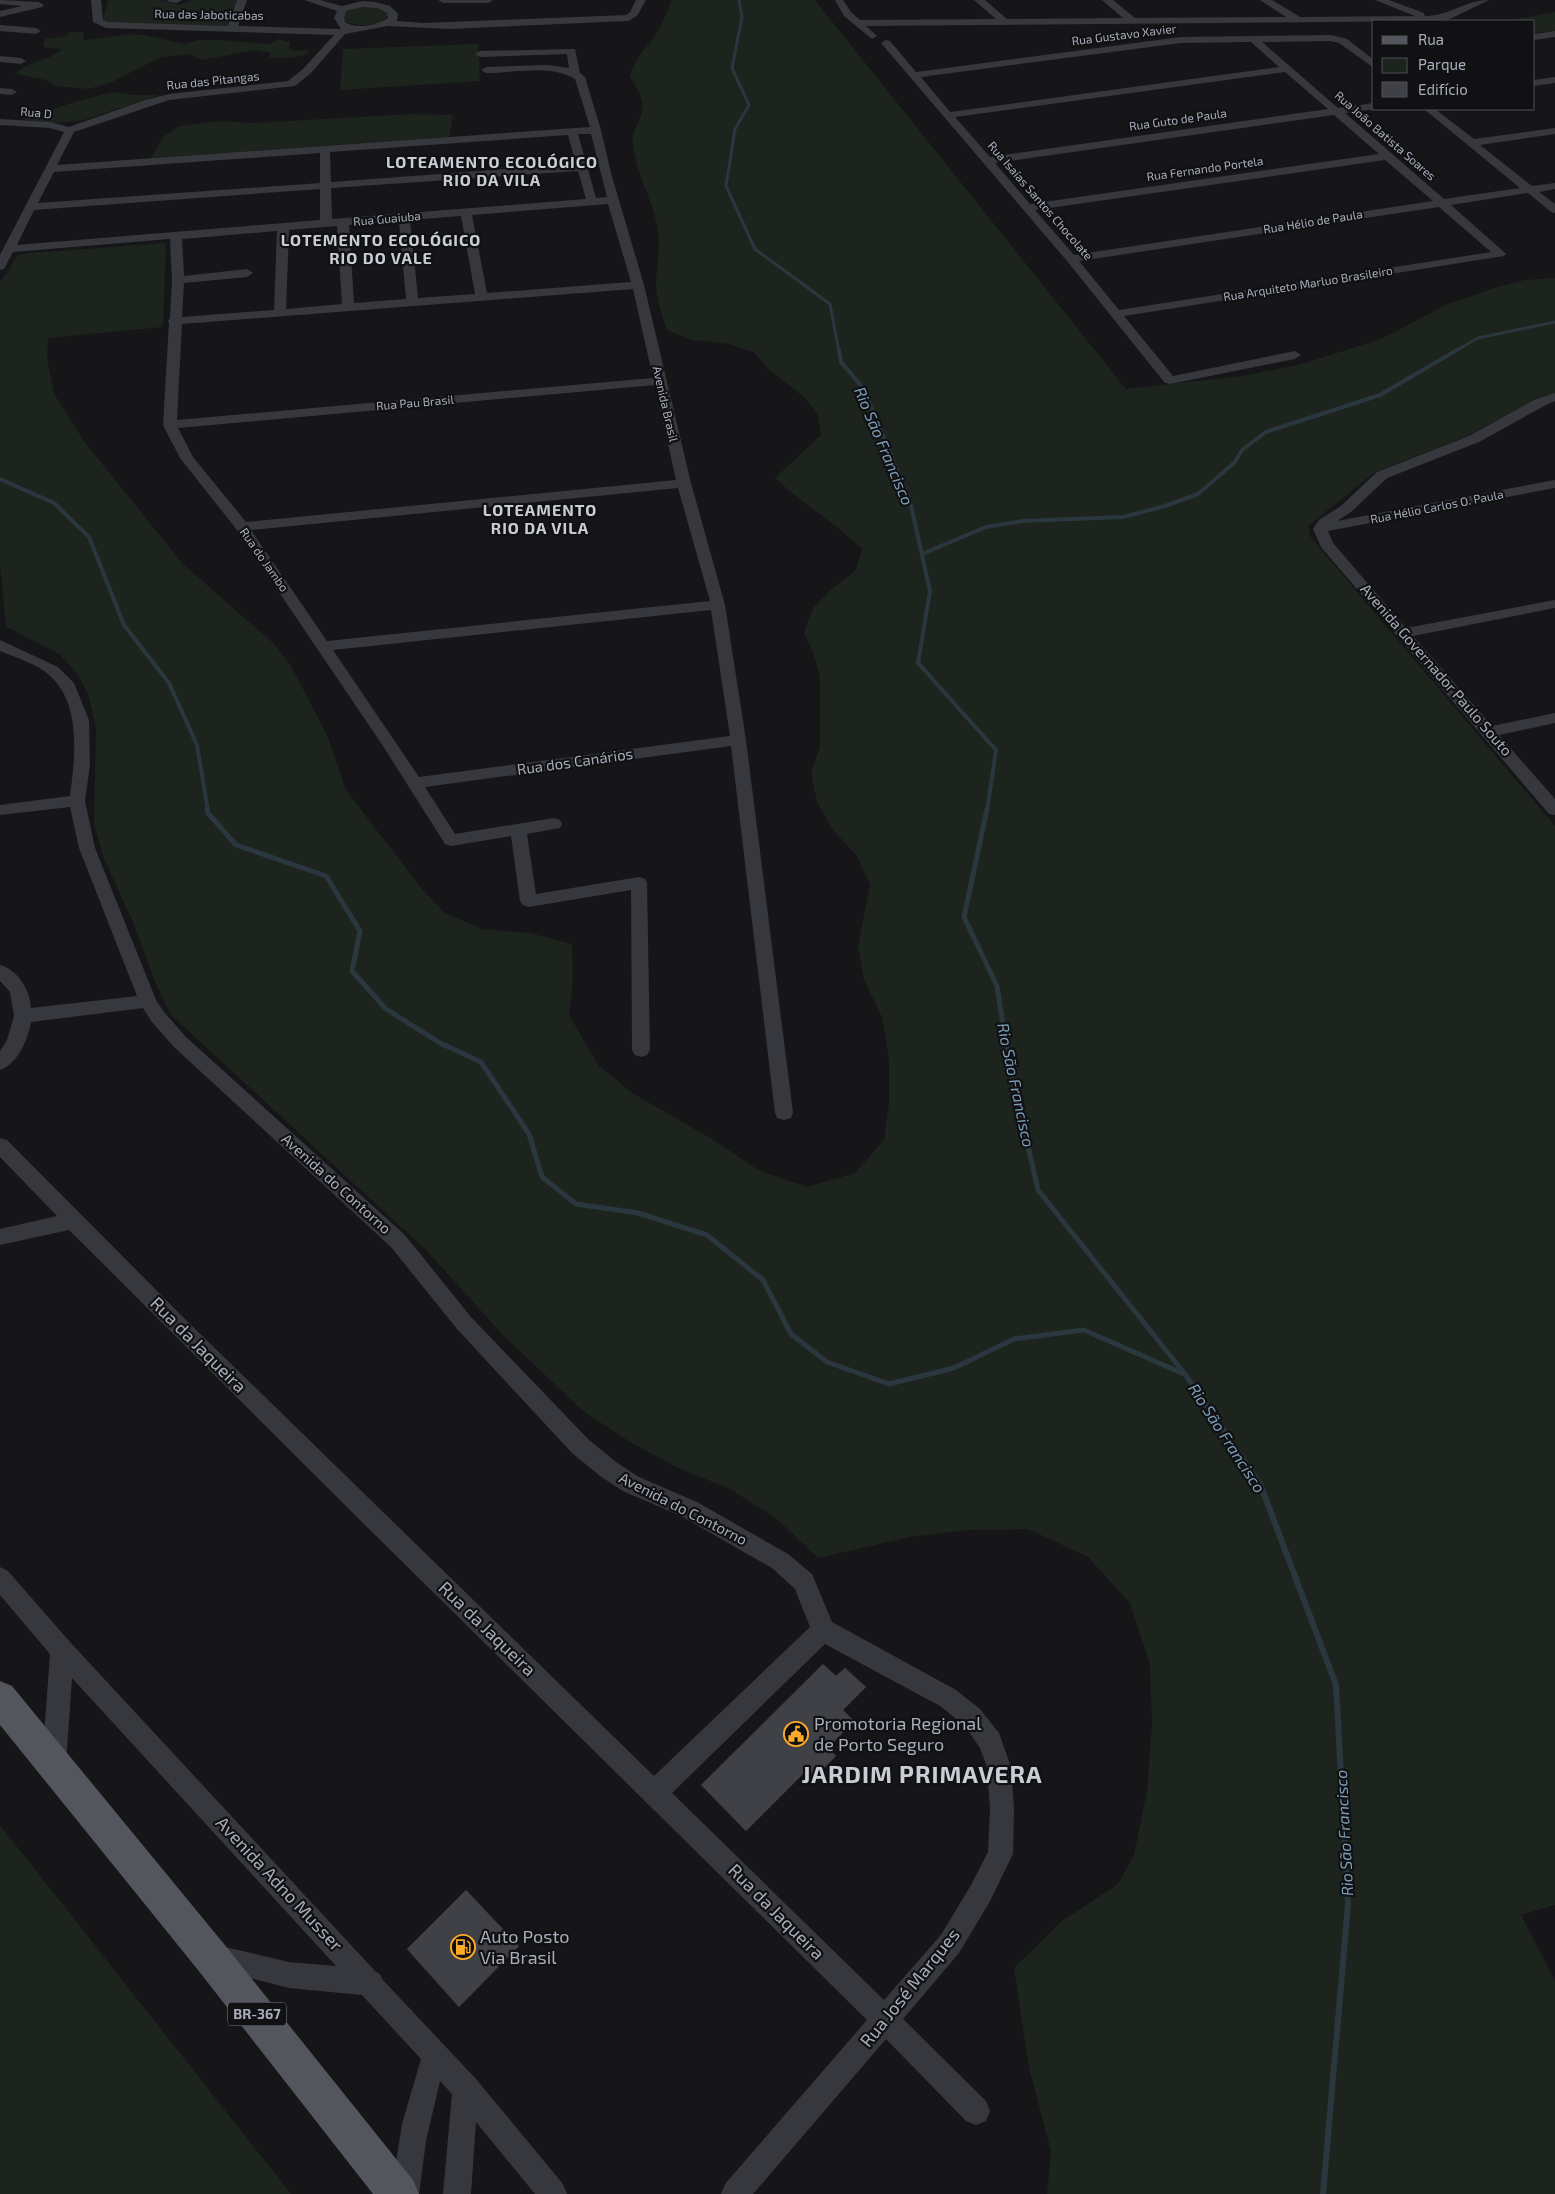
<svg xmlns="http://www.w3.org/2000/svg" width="1555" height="2194" viewBox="0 0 1555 2194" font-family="'Exo 2',sans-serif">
  <rect width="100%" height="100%" fill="#161619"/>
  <!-- green -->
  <g fill="#1c241d">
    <path d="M108,0H160L179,5L191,0H237L228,26L111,24L103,20Z"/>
    <path d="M672,0H815L1126,389L1242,376L1302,364L1381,339L1448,304L1498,287L1525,280L1555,278V395L1536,399L1470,435L1375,472L1308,526L1310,536L1319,547L1555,826V1905L1521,1915L1555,1981V2194H1047L1051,2151L1029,2068L1014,1968L1062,1921L1118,1884L1134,1855L1147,1791L1152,1725L1150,1664L1130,1603L1088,1557L1028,1529L969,1530L910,1537L818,1558L777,1519L730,1489L676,1467L627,1440L583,1411L502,1334L427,1251L170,1014L156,984L133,922L104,859L94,824L96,728L88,694L76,672L59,654L7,627C2,605 4,588 0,567V281L6,275L18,254L166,243L163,327L48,338L47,359L54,394L86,444L183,564L273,643L290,664L328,737L346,790L421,888L445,913L482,929L530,933L572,944L573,979L569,1015L599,1066L634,1094L717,1142L758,1170L807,1187L855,1173L884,1140L889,1103V1058L882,1017L864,980L858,947L870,885L857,856L833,830L817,802L811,773L820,747V678L814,655L804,633L813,608L833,588L856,570L862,549C835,523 803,504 775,478L821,435L818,415L805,398L767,368L754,352L725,343L692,340L667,330C662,315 656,299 656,282C657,260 662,244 656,221C650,195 636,172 633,145C631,130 639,125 642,112C644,99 637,87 630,77C635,57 646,49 657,33C663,23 667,11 672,0Z"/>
    <path d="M373,6L385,9L388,15C379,28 355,27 342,20L344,11L357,7Z"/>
    <path d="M1555,12V31L1534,33V21H1506Z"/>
    <path d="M70,32H83L84,40L131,34L143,35L185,44L198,40H221L269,44L278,39L290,42L289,50L310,51C301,60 281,57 269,58L270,53L255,50L201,60L190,54L161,57L112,82L89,89L55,86L46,80L15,74C31,59 46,63 62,49L43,47L45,39L66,36Z"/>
    <path d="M478,44L480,81L340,90L343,49Z"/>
    <path d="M115,92L132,95H159L84,120L54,123L23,120C34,112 45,112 57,108C76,101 95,96 115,92Z"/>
    <path d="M412,114L453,115L449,137L151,158L163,137L179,126L221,121L252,123Z"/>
    <path d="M0,1825L26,1858L291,2194H0Z"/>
  </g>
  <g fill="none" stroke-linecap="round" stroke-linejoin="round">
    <!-- stream-far3 -->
    <g stroke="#2b373e" stroke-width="3">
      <path d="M739,0L742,17L732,68L749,105L735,129L726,186L755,249L830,304L839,352"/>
      <path d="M1454,352L1478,338L1555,322"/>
    </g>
    <!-- stream-far2 -->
    <g stroke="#2b373e" stroke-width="4">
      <path d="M839,350L841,362L863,388L910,501L930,591L918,663L996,750L987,811"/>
      <path d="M0,479L54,503L89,537L124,625L169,683L197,745L208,811"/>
      <path d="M922,554L986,527L1022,521L1123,517L1165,506L1198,494L1234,463L1242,450L1266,432L1380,395L1457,350"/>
    </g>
    <!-- stream-far1 -->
    <g stroke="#2b373e" stroke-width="5">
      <path d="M207,809L208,813L236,845L326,876L360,931L352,971L386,1009L440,1043L481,1062L529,1134L542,1177L576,1204L638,1213L707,1235L763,1280L791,1334L827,1362L889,1384L954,1368L1014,1339L1084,1330L1184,1374"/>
      <path d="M987,809L964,917L997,986L1009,1063L1038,1190L1185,1374L1210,1411"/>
    </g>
    <!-- stream -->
    <path stroke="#2b373e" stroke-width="6" d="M1209,1409L1261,1486L1336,1685L1348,1904L1323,2194"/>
  </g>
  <!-- building -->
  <g fill="#404146" stroke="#303035">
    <path d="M823,1664L836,1676L845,1668L866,1687L843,1710L854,1721L828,1748L836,1756L812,1780L804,1773L746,1831L701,1785Z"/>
    <path d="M466,1890L519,1946L459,2007L407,1949Z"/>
  </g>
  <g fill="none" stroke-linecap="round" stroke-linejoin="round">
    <!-- minor -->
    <g fill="#37383e" fill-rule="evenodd">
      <path d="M0,0L39,2L44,5L42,7L0,17V11L22,6L0,4Z"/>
      <path d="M91,0H101L103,20L107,22L228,26L237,0H247L238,26L341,29L334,18L337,11L304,0H320L342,6L362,1L375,2L390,6L398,14L397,21L424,23L626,15L630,12L636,0H646L637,16L628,21L449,29L388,26L345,34L311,73L295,86L169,100L74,132L57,165L590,127L575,79C550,64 514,73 486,73L481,70L486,67L548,65L569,68L567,54L480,57L475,54L480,51L575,49L580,73L585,77L601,130L611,173L644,285L691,483L725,605L746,740L793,1113L791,1118L784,1120L777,1118L775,1113L731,746L425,787L455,834L554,818L560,820L562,824L560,828L527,834L536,894L639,877L645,879L647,883L650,1050L647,1055L641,1057L635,1055L632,1050L631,890L529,907L523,905L520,901L511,836L451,846L445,844L383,746L237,530L180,458L163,425L169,323L168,321L170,318L172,280L170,239L13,252L4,269L0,270V255L64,132L50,128L0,125V119L50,122L69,127L145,100L169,94L288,81L303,69L334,35L106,28L93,22ZM362,7L378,8L387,13L388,18C376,25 358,30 345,22L344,18L346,11ZM578,134H591L607,197L596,198ZM568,135L576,164L331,182L330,152ZM320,153V183L38,203L54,172ZM578,171L586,199L332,219L331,188ZM320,189V220L17,245L34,210ZM608,204L631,282L487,293L472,215ZM461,216L475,294L418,298L410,220ZM399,221L406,299L354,303L349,225ZM337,226L342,304L286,309L289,230ZM277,231L274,310L182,317L184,283L247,277L253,273L247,269L184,276L182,239ZM633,289L653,378L177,420L182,324ZM655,385L676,480L246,522L193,457L178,428ZM678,488L710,601L327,641L251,530ZM711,610L730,736L419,777L333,650Z"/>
      <path d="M167,0H182L177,3L169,2Z"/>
      <path d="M438,0H493L488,3H443Z"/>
      <path d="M835,0H843L851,12L860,20L996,19L974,0H985L1007,19L1123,18L1102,0H1113L1135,18L1286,17L1260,0H1272L1300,17L1415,16L1375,0H1389L1424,13L1425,16C1450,16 1465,0 1489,0L1450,19L1437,21L866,26L877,36L872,39L844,16Z"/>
      <path d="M0,25L36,28L41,31L36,34L0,31Z"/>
      <path d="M1555,31V37L1534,40V34Z"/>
      <path d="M1331,35L1347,39L1374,60V68L1339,43L1331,41L1262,42L1338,108L1374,103V109H1376L1345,113L1444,199L1520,188L1424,109H1435L1474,139L1555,128V134L1480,145L1532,186L1555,183V189L1539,192L1555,204V213L1551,212L1528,193L1451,205L1504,252L1506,254L1504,256L1124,316L1173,376L1295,351L1301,355L1295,359L1170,384L1165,383L1067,261L881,43L886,40L890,41L916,72L1181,37ZM1251,42L1279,67L950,112L921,77L1181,43ZM1285,72L1328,109L990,157L955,117ZM1334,115L1379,154L1030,204L995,163ZM1385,160L1433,201L1074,255L1035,210ZM1439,207L1491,252L1119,310L1079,261Z"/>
      <path d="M0,56L21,58L26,61L21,64L0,62Z"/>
      <path d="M1555,77V83L1534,86V80Z"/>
      <path d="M0,88L12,89L17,92L12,95L0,94Z"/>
      <path d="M1555,393V401L1544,406L1479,442L1387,478L1351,512L1337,521L1555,480V488L1328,531L1333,543L1406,628L1555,600V608L1413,636L1492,726L1555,713V723L1499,735L1555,799V815L1549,814L1321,547L1313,529L1319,520L1341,506L1377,472L1469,436L1534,400Z"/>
      <path d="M0,640L58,667L74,683L89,720L90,765L85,801L95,848L156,1000L164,1012L186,1037L405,1235L471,1317L588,1439L616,1462L639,1477L697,1502L788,1554L812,1574L832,1622L956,1690L980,1709L999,1733L1011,1767L1014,1808L1013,1854L989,1903L959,1953L903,2019L986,2101L990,2111L986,2121L976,2125L966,2121L886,2039L753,2194H721L725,2184L867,2020L365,1525L69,1230L0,1245V1229L57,1216L0,1157V1138L7,1140L186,1320L654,1776L810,1627L795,1589L772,1568L681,1516L623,1491L600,1476L572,1453L457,1329L391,1247L174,1047L152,1022L143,1008L31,1022C28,1039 18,1064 0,1070V1051L7,1040L14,1016L10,992L0,981V965C18,970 30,990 31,1008L137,996L79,848L70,807L0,815V805L70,796C75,758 82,703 49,675C36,663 16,658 0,651ZM825,1644L940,1706L964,1725L980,1748L987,1767L990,1808L988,1852L971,1885L941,1935L884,2000L672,1793Z"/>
      <path d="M0,1567L8,1571L70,1642L376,1972L380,1974L382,1979L476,2079L563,2184L567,2194H535L476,2122L471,2194H443L452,2094L440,2081L426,2141L419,2194H391L402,2124L421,2059L362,1995L289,1988L208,1967L204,1958L208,1949L217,1945L289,1962L336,1966L72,1678L66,1764L63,1773L54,1776L45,1773L42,1764L50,1654L0,1595Z"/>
    </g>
    <!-- primary -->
    <path fill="#53565d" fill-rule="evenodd" d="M0,1681L12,1686L224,1944L413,2180L419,2194H373L198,1970L0,1725Z"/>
  </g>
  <!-- icons -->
  <defs>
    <symbol id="civic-ring" viewBox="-11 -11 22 22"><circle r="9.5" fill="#111114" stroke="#ffab28" stroke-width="1.5"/><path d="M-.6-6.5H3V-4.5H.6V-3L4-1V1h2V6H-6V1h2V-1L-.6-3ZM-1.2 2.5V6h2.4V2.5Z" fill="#ffab28"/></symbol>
    <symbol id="fuel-ring" viewBox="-11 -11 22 22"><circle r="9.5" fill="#111114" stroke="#ffab28" stroke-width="1.5"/><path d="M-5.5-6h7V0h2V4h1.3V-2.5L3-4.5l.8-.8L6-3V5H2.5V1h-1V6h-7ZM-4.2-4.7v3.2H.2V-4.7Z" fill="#ffab28"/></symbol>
  </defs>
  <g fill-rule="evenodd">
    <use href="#civic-ring" x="782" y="1720" width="28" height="28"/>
    <use href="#fuel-ring" x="449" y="1933" width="28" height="28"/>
  </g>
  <g text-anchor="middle" stroke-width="4.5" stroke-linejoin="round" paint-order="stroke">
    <!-- far-street labels -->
    <g font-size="12" fill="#a7aeba" stroke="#111114">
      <text transform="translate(209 15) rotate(1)" y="4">Rua das Jaboticabas</text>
      <text transform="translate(1124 35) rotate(-7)" y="4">Rua Gustavo Xavier</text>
      <text transform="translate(213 81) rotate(-6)" y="4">Rua das Pitangas</text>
      <text transform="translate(36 113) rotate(5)" y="4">Rua D</text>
      <text transform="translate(1178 120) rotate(-8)" y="4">Rua Guto de Paula</text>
      <text transform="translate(1385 136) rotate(41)" y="4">Rua João Batista Soares</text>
      <text transform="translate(1205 169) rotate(-8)" y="4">Rua Fernando Portela</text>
      <text transform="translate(1040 201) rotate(49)" y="4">Rua Isaías Santos Chocolate</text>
      <text transform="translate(387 219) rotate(-5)" y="4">Rua Guaiuba</text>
      <text transform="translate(1313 222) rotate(-9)" y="4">Rua Hélio de Paula</text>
      <text transform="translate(1308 284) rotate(-9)" y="4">Rua Arquiteto Marluo Brasileiro</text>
      <text transform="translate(415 403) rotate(-5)" y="4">Rua Pau Brasil</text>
      <text transform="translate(665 404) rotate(77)" y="4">Avenida Brasil</text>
      <text transform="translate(1437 507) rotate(-11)" y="4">Rua Hélio Carlos O. Paula</text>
      <text transform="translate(264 560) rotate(55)" y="4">Rua do Jambo</text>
    </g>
    <!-- shield labels -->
    <rect fill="#111114" stroke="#7a7f88" stroke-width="1" x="228" y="2002.5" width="58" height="23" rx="4"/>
    <g font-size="14" font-weight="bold" fill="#a7aeba">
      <text x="257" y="2019">BR-367</text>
    </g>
    <!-- street labels -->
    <g font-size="15" fill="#a7aeba" stroke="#111114">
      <text transform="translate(1436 670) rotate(49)" y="5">Avenida Governador Paulo Souto</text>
      <text transform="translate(575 762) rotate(-8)" y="5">Rua dos Canários</text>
      <text transform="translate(336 1184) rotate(42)" y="5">Avenida do Contorno</text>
      <text transform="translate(683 1509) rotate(27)" y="5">Avenida do Contorno</text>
    </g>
    <!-- far-district labels -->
    <g font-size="16" font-weight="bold" letter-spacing="1" fill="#c9cdd5" stroke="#111114">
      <text x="492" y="168">LOTEAMENTO ECOLÓGICO<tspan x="492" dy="18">RIO DA VILA</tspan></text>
      <text x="381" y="246">LOTEMENTO ECOLÓGICO<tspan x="381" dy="18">RIO DO VALE</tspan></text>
      <text x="540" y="516">LOTEAMENTO<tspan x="540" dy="18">RIO DA VILA</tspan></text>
    </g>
    <!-- water labels -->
    <g font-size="16" font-style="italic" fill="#7b9fb8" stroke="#111114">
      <text transform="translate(884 446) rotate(67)" y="6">Rio São Francisco</text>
      <text transform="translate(1016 1085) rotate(78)" y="6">Rio São Francisco</text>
      <text transform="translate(1227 1438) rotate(57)" y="6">Rio São Francisco</text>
      <text transform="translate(1344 1833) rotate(-93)" y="6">Rio São Francisco</text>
    </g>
    <!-- near-street labels -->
    <g font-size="18" fill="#a7aeba" stroke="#111114">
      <text transform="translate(198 1345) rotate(45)" y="6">Rua da Jaqueira</text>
      <text transform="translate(487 1629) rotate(44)" y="6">Rua da Jaqueira</text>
      <text transform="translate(279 1884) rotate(47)" y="6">Avenida Adno Musser</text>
      <text transform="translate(776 1912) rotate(45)" y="6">Rua da Jaqueira</text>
      <text transform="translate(910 1988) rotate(-51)" y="6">Rua José Marques</text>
    </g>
    <!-- near-poi labels -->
    <g font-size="18" fill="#a7aeba" stroke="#111114" text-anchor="start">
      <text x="814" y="1730">Promotoria Regional<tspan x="814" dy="21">de Porto Seguro</tspan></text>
      <text x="480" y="1943">Auto Posto<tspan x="480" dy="21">Via Brasil</tspan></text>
    </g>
    <!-- near-district labels -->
    <g font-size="24" font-weight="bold" letter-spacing="1" fill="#c9cdd5" stroke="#111114">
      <text x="922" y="1783">JARDIM PRIMAVERA</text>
    </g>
  </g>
  <!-- legend -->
  <rect x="1372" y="20" width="162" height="90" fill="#111114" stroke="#4d5056"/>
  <rect x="1382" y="36" width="25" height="8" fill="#53565d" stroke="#4d5056"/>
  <text x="1418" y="45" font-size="15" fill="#a7aeba">Rua</text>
  <rect x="1382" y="58" width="25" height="15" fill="#1c241d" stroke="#4d5056"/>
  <text x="1418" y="70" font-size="15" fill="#a7aeba">Parque</text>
  <rect x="1382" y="82" width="25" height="15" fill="#404146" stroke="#4d5056"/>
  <text x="1418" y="95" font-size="15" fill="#a7aeba">Edifício</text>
</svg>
